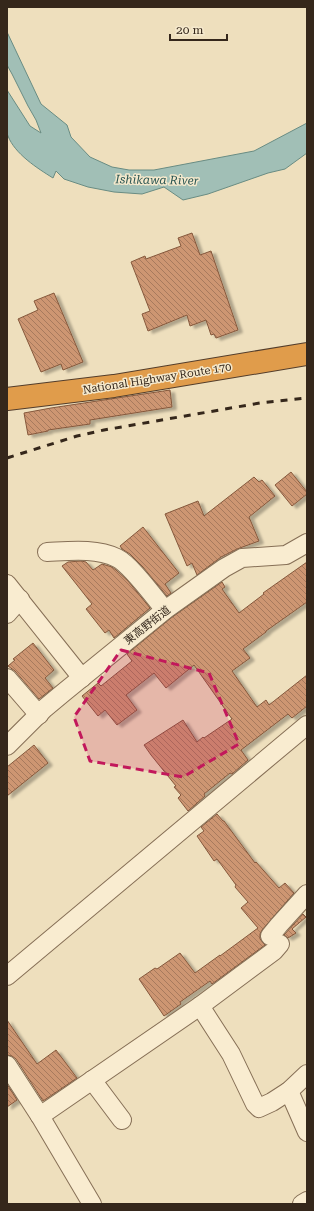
<svg xmlns="http://www.w3.org/2000/svg" width="314" height="1211" viewBox="0 0 314 1211" font-family="'Roboto Serif','Noto Sans JP',serif">
  <defs>
    <pattern id="building-back-hatch" width="6" height="6" patternUnits="userSpaceOnUse"><rect width="6" height="6" fill="#cd9672"/><path d="M-1 5l2 2M0 0l6 6M5-1l2 2" fill="none" stroke="#a77a5d"/></pattern>
    <filter id="shadow"><feDropShadow dx="4.5" dy="2.5" stdDeviation="1" flood-color="#0004"/></filter>
  </defs>
  <rect width="100%" height="100%" fill="#eedfbd"/>
  <!-- water -->
  <path fill="#a1bfb6" stroke="#698c83" d="M7,32L41,104L67,125L71,137L90,157L112,167L129,170H154L254,151L307,123V153L285,169L268,173L208,194L183,200L164,187L142,194L114,192L88,187L64,179L56,171L53,178C37,168 15,154 8,136C5,131 7,98 7,90L30,126L41,133L36,120L28,106L12,74L7,65Z"/>
  <!-- building -->
  <g fill="url(#building-back-hatch)" stroke="#85583c" filter="url(#shadow)">
    <path d="M192,233L200,255L211,251L238,330L216,338L214,334L211,335L206,320L190,326L187,315L148,331L142,314L150,311L131,262L145,256L146,259L181,246L178,238Z"/>
    <path d="M54,293L83,362L63,370L61,364L41,372L18,319L38,310L34,301Z"/>
    <path d="M170,390L172,407L90,420V424L48,430V431L28,435L24,413L51,408Z"/>
    <path d="M291,472L307,492V494L292,506L275,485Z"/>
    <path d="M254,477L259,482L262,480L275,496L249,517L259,541L237,549L221,557L197,575L192,563L187,566L165,514L198,501L204,516Z"/>
    <path d="M143,527L179,573L165,584L171,593L167,596L143,567L130,554L122,549L120,546Z"/>
    <path d="M81,561L86,562L93,570L102,564L112,567L116,570L128,581L150,608L114,638L109,630L105,633L86,609L92,604L62,566L68,562Z"/>
    <path d="M307,562V602L266,631V632L243,649L250,658L232,671L257,707L266,700L269,705L307,675V706L292,718L288,714L241,750L248,760L232,774L230,773L204,794L205,796L188,811L178,798L181,795L174,787L176,786L151,755L144,745L183,720L197,742L203,737L204,738L232,719L194,665L166,688L154,673L126,695L137,710L117,725L105,710L98,716L82,696L98,683L101,686L132,661L127,654L171,618L222,582L225,587L222,589L239,613L264,594L263,593Z"/>
    <path d="M33,643L54,670L45,678L53,688L39,699L15,671L8,666L15,660L13,659Z"/>
    <path d="M34,745L48,763L7,796V767Z"/>
    <path d="M217,814L223,821H224L255,863L256,862L279,888L285,883L294,893L262,930L260,934V939L265,945L212,984L210,981L180,1002L181,1004L164,1016L139,979L155,968L157,969L180,953L195,973L220,955V956L258,928L241,908L248,902L235,887L236,885L217,859L214,861L197,836L204,831L201,827Z"/>
    <path d="M303,914L306,917L292,929L296,933L288,938L284,935Z"/>
    <path d="M7,1020L37,1064L56,1050L77,1078L43,1101L16,1059L12,1056L7,1055Z"/>
    <path d="M7,1084L17,1100L7,1107Z"/>
  </g>
  <g fill="none" stroke-linecap="round" stroke-linejoin="round">
    <defs>
      <g id="street">
        <path d="M47,552C70,551 96,548 117,558C131,565 154,597 165,610"/>
        <path d="M7,584L82,678"/>
        <path d="M7,614L20,599"/>
        <path d="M7,678L39,715"/>
        <path d="M7,746L45,708L63,693L165,610L224,568L242,558L286,555L307,543"/>
        <path d="M270,936L279,925L307,894"/>
        <path d="M7,976L307,725"/>
        <path d="M200,1006L231,1054L255,1104L259,1108L272,1102L289,1091L307,1074"/>
        <path d="M7,1065L40,1116L92,1204"/>
        <path d="M92,1080L122,1120"/>
        <path d="M289,1091L307,1132"/>
        <path d="M40,1116L200,1006L243,974L274,951L280,944"/>
        <path d="M302,1204L307,1201"/>
      </g>
      <path id="highway" d="M7,399L114,386L307,354"/>
    </defs>
    <!-- street casing -->
    <use href="#street" stroke="#866f56" stroke-width="20"/>
    <!-- highway casing -->
    <use href="#highway" stroke="#533d2b" stroke-width="24"/>
    <!-- street -->
    <use href="#street" stroke="#f9ecd0" stroke-width="18"/>
    <!-- highway -->
    <use href="#highway" stroke="#e09c4b" stroke-width="22"/>
    <!-- rail -->
    <path stroke="#35271b" stroke-width="3" stroke-dasharray="7 7" stroke-linecap="butt" d="M7,458L77,436L104,430L260,403L307,398"/>
  </g>
  <!-- marked area -->
  <path fill="#c2185b" fill-opacity="0.2" stroke="#c2185b" stroke-width="3" stroke-dasharray="8 5" stroke-linejoin="round" d="M121,650L209,673L239,744L183,777L90,761L74,717Z"/>
  <g text-anchor="middle" stroke-width="3" stroke-linejoin="round" paint-order="stroke">
    <!-- street labels -->
    <g font-size="11" fill="#35271b" stroke="#f5e9cd">
      <text transform="translate(157 378) rotate(-9)" y="4">National Highway Route 170</text>
      <text transform="translate(147 625) rotate(-38)" y="4">東高野街道</text>
    </g>
    <!-- water labels -->
    <g font-size="12" font-style="italic" fill="#2a5552" stroke="#f5e9cd">
      <text transform="translate(157 180) rotate(1)" y="4">Ishikawa River</text>
    </g>
  </g>
  <!-- border -->
  <rect width="314" height="1211" fill="none" stroke="#35271b" stroke-width="16"/>
  <!-- scale -->
  <path d="M170 34v6h57v-6" fill="none" stroke="#35271b" stroke-width="2"/>
  <text x="176" y="34" font-size="12" fill="#35271b" stroke="#f5e9cd" stroke-width="3" paint-order="stroke">20 m</text>
</svg>
